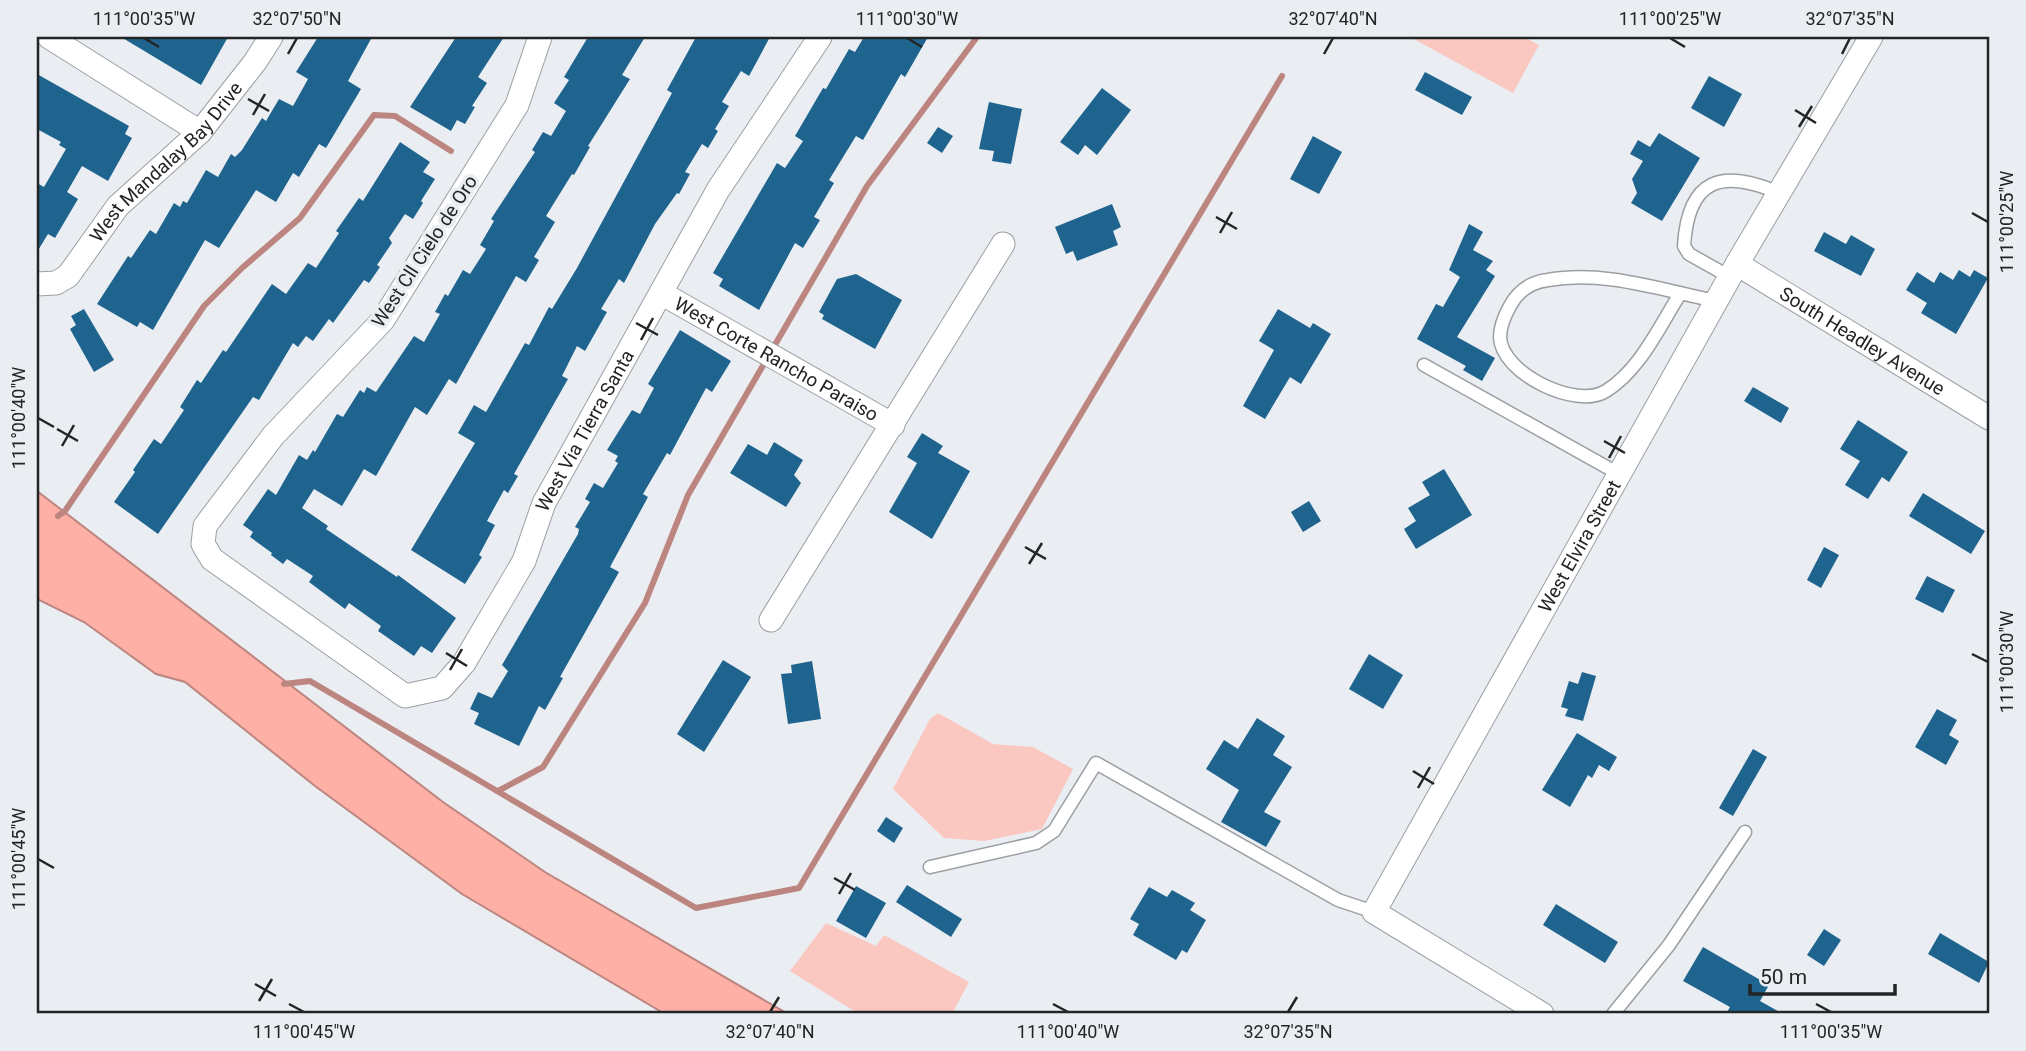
<svg xmlns="http://www.w3.org/2000/svg" width="2026" height="1051" viewBox="0 0 2026 1051" font-family="Roboto,sans-serif">
  <rect width="100%" height="100%" fill="#eaeef2"/>
  <!-- green -->
  <g fill="#fbc7c1">
    <path d="M1410,37H1524L1539,45L1513,93Z"/>
    <path d="M938,713L993,744L1033,747L1073,769L1042,829L984,841L944,838L893,789L930,719Z"/>
    <path d="M826,923L876,946L884,935L969,982L952,1014H859L790,971Z"/>
  </g>
  <!-- water -->
  <path fill="#feafa6" stroke="#bc857f" stroke-width="2" d="M37,491L443,802L545,872L788,1014H665L462,894L315,786L185,682L156,674L84,622L37,599Z"/>
  <g fill="none" stroke-linecap="round" stroke-linejoin="round">
    <!-- stream -->
    <g stroke="#bc857f" stroke-width="6">
      <path d="M58,516L65,511L204,306L242,268L300,218L374,115L395,116L451,151"/>
      <path d="M284,684L310,681L696,908L799,888L1282,76"/>
      <path d="M498,791L543,767L645,603L688,495L867,186L977,37"/>
    </g>
  </g>
  <!-- building -->
  <g fill="#1f648e">
    <path d="M121,37H228L201,85Z"/>
    <path d="M318,37H372L348,81L361,89L326,148L319,144L299,177L293,173L276,202L256,190L219,248L205,240L153,330L140,322L137,327L97,304L128,256L131,258L150,230L156,234L174,203L180,207L183,201L187,203L206,170L218,177L231,154L235,157L242,150L262,118L266,121L279,99L293,106L308,79L296,72Z"/>
    <path d="M456,37H504L478,77L487,83L472,106L475,107L465,124L457,120L451,131L410,107Z"/>
    <path d="M588,37H645L622,75L630,79L588,146L590,147L574,175L572,174L546,216L555,222L534,257L539,260L526,282L516,276L456,384L449,379L427,415L415,407L376,476L364,469L342,506L314,489L302,508L328,526L326,529L397,577L398,575L456,618L432,653L421,646L414,656L378,631L381,626L349,603L345,609L309,582L313,576L287,559L283,564L271,555L272,553L250,537L253,532L243,525L268,489L276,495L299,455L307,460L313,450L315,452L337,414L343,417L360,390L364,393L367,387L376,392L414,336L424,342L440,314L435,312L445,294L448,296L463,270L470,274L486,249L480,245L494,221L491,219L535,152L532,150L543,132L551,136L566,111L554,103L569,80L564,77Z"/>
    <path d="M696,37H770L749,76L741,71L722,102L729,106L715,129L718,131L708,148L702,144L685,172L690,174L679,194L677,193L655,224L624,283L619,279L601,309L607,312L585,351L577,346L562,376L568,379L514,474L518,476L508,493L504,490L487,521L495,525L479,555L482,557L465,584L411,550L475,443L458,433L474,405L486,412L525,343L529,345L549,307L552,309L577,268L672,93L667,90Z"/>
    <path d="M864,37H928L905,77L901,74L863,140L856,136L829,180L834,183L814,217L820,220L803,248L795,243L759,310L719,286L723,279L713,273L777,163L785,168L803,141L795,136L823,88L826,89L849,49L855,52Z"/>
    <path d="M1425,72L1472,97L1462,115L1415,90Z"/>
    <path d="M37,74L129,126L125,134L132,138L108,181L82,166L67,192L78,199L55,238L48,234L37,252V183L44,187L66,149L59,145L61,142L37,129Z"/>
    <path d="M1709,76L1742,94L1724,127L1691,108Z"/>
    <path d="M1102,88L1131,110L1097,155L1085,145L1078,155L1060,142Z"/>
    <path d="M989,102L1022,109L1011,164L992,161L994,151L979,149Z"/>
    <path d="M938,127L953,136L942,153L927,143Z"/>
    <path d="M1659,133L1700,158L1662,221L1631,203L1637,193L1632,179L1643,161L1630,154L1638,140L1650,147Z"/>
    <path d="M1313,136L1342,152L1319,194L1290,179Z"/>
    <path d="M400,142L430,162L423,172L435,179L421,201L423,203L413,219L405,214L389,238L392,243L377,265L380,267L369,283L364,280L333,323L329,319L313,341L306,336L298,347L293,343L259,400L253,397L158,534L114,502L135,472L133,470L154,439L161,444L184,410L180,407L197,380L201,383L223,350L226,352L272,284L286,294L308,263L316,268L339,233L336,231L359,198L363,201Z"/>
    <path d="M1112,204L1121,227L1113,231L1118,245L1077,261L1073,251L1066,254L1055,227Z"/>
    <path d="M1469,224L1483,232L1473,250L1493,261L1486,270L1495,276L1457,337L1495,358L1482,381L1463,370L1466,366L1417,339L1436,304L1443,307L1460,277L1449,270Z"/>
    <path d="M1824,232L1846,244L1851,235L1875,249L1861,276L1814,251Z"/>
    <path d="M1959,270L1970,277L1974,270L1988,278L1956,334L1921,313L1927,303L1906,290L1917,272L1934,283L1940,272L1953,280Z"/>
    <path d="M856,274L902,300L875,349L822,319L824,315L819,312L837,279Z"/>
    <path d="M84,309L114,360L94,372L70,329L76,325L71,316Z"/>
    <path d="M1278,309L1310,328L1313,323L1331,334L1301,384L1290,377L1265,419L1243,406L1274,350L1259,341Z"/>
    <path d="M680,330L731,361L712,392L706,388L670,455L667,453L643,494L648,497L610,567L619,572L560,677L563,678L545,710L539,706L519,746L474,724L479,713L470,709L478,692L492,698L508,671L502,665L578,534L579,529L575,527L590,502L585,499L594,483L603,488L618,463L615,461L618,456L607,450L632,410L640,414L654,388L648,384Z"/>
    <path d="M1753,387L1789,408L1781,423L1744,401Z"/>
    <path d="M1858,420L1908,452L1889,482L1882,477L1868,499L1845,485L1860,461L1840,449Z"/>
    <path d="M922,433L943,446L938,453L970,471L932,539L889,512L917,463L907,457Z"/>
    <path d="M774,442L803,460L794,475L801,483L786,507L730,473L748,444L767,455Z"/>
    <path d="M1444,469L1472,515L1416,549L1404,529L1416,521L1408,508L1430,495L1422,482Z"/>
    <path d="M1923,493L1985,531L1971,554L1909,516Z"/>
    <path d="M1309,501L1321,521L1303,532L1291,512Z"/>
    <path d="M1824,547L1839,555L1821,588L1807,580Z"/>
    <path d="M1927,576L1955,590L1943,613L1915,599Z"/>
    <path d="M1369,654L1403,675L1383,709L1349,689Z"/>
    <path d="M723,660L751,677L704,752L677,734Z"/>
    <path d="M812,661L821,719L788,724L781,674L792,673L791,665Z"/>
    <path d="M1582,672L1596,676L1583,721L1565,716L1568,709L1561,707L1569,681L1578,684Z"/>
    <path d="M1937,709L1957,720L1949,735L1959,741L1946,765L1915,747Z"/>
    <path d="M1257,718L1285,736L1273,755L1292,767L1264,812L1281,821L1266,847L1221,822L1239,790L1206,769L1224,740L1238,749Z"/>
    <path d="M1577,733L1617,757L1609,771L1599,765L1592,778L1588,775L1570,807L1542,790Z"/>
    <path d="M1753,749L1767,757L1733,816L1719,808Z"/>
    <path d="M886,817L903,828L894,843L877,831Z"/>
    <path d="M907,885L962,919L951,937L896,902Z"/>
    <path d="M856,886L886,903L866,938L836,921Z"/>
    <path d="M1149,887L1167,897L1172,890L1195,903L1190,910L1206,920L1187,953L1182,950L1176,960L1133,935L1139,924L1130,919Z"/>
    <path d="M1556,904L1618,942L1605,963L1543,925Z"/>
    <path d="M1824,929L1841,940L1824,966L1807,955Z"/>
    <path d="M1940,933L1989,962L1979,983L1928,954Z"/>
    <path d="M1703,947L1769,985L1760,1001L1783,1014H1726L1730,1007L1683,981Z"/>
  </g>
  <g fill="none" stroke-linecap="round" stroke-linejoin="round">
    <defs>
      <g id="service">
        <path d="M1730,277L1689,254L1684,246C1688,179 1721,168 1779,193"/>
        <path d="M1680,294C1659,327 1640,370 1606,391C1576,410 1501,373 1500,337C1500,326 1505,315 1510,306C1518,291 1531,282 1548,280C1604,270 1661,290 1716,301"/>
        <path d="M1424,365L1619,474"/>
        <path d="M930,867L1036,843L1054,831L1096,763L1338,900L1374,912"/>
        <path d="M1613,1014L1669,945L1745,832"/>
      </g>
      <g id="minor">
        <path d="M49,37L200,132"/>
        <path id="s1" d="M540,37L517,105L383,320L273,436L205,526L203,544L212,559L405,696L442,688L464,663L524,561L544,503L718,190L820,37"/>
        <path id="s2" d="M1737,264L1989,418"/>
        <path id="s3" d="M37,284L56,283L68,276L118,206L200,132L255,62L271,37"/>
        <path id="s4" d="M661,293L893,425"/>
        <path d="M771,620L1003,244"/>
        <path id="s5" d="M1542,1014L1374,912L1737,264L1871,37"/>
      </g>
    </defs>
    <!-- service casing -->
    <use href="#service" stroke="#9b9fa2" stroke-width="15"/>
    <!-- minor casing -->
    <use href="#minor" stroke="#9b9fa2" stroke-width="25"/>
    <!-- service -->
    <use href="#service" stroke="#fff" stroke-width="12"/>
    <!-- minor -->
    <use href="#minor" stroke="#fff" stroke-width="23"/>
  </g>
  <!-- ticks -->
  <path fill="none" stroke="#232425" stroke-width="2.5" d="M144,38L159,47M907,38L922,47M1670,38L1685,47M288,54L297,38M1324,54L1333,38M1842,54L1850,38M248,99L269,111M1795,110L1816,123M253,115L265,94M1799,127L1812,106M1972,213L1988,222M1216,217L1237,229M1220,233L1232,212M636,323L658,335M641,340L653,318M38,418L54,427M57,429L78,441M1604,441L1625,453M62,446L74,425M1609,458L1621,436M1025,547L1046,559M1029,564L1042,543M446,653L467,666M1972,654L1988,662M450,670L462,649M1413,771L1434,784M1418,788L1430,767M38,859L54,868M834,878L855,890M839,894L851,873M255,984L276,996M259,1001L272,979M289,1004L304,1012M1053,1004L1068,1012M1816,1004L1831,1012M770,1012L779,997M1288,1012L1297,997"/>
  <g text-anchor="middle" stroke-width="7" stroke-linejoin="round" paint-order="stroke">
    <!-- street labels -->
    <g font-size="19" fill="#232425" stroke="#eaeef2">
      <text dy="7" stroke="none"><textPath href="#s3" startOffset="184">West Mandalay Bay Drive</textPath></text>
      <text transform="translate(424 251) rotate(-57)" y="7">West Cll Cielo de Oro</text>
      <text dy="7" stroke="none"><textPath href="#s2" startOffset="147">South Headley Avenue</textPath></text>
      <text dy="7" stroke="none"><textPath href="#s4" startOffset="133">West Corte Rancho Paraiso</textPath></text>
      <text dy="7" stroke="none"><textPath href="#s1" startOffset="1204">West Via Tierra Santa</textPath></text>
      <text dy="7" stroke="none"><textPath href="#s5" startOffset="616">West Elvira Street</textPath></text>
    </g>
  </g>
  <!-- border -->
  <rect width="2026" height="1051" fill="none" stroke="#eaeef2" stroke-width="77"/>
  <!-- scale -->
  <path d="M1750 984v10h145v-10" fill="none" stroke="#232425" stroke-width="3.5"/>
  <text x="1760" y="984" font-size="21" fill="#232425" stroke="#eaeef2" stroke-width="5" paint-order="stroke">50 m</text>
  <rect x="38" y="38" width="1950" height="974" fill="none" stroke="#232425" stroke-width="2.5"/>
  <g font-size="18" text-anchor="middle" fill="#232425">
    <text x="144" y="25">111°00'35"W</text>
    <text x="297" y="25">32°07'50"N</text>
    <text x="907" y="25">111°00'30"W</text>
    <text x="1333" y="25">32°07'40"N</text>
    <text x="1670" y="25">111°00'25"W</text>
    <text x="1850" y="25">32°07'35"N</text>
    <text transform="translate(2007 222) rotate(-90)" y="6">111°00'25"W</text>
    <text transform="translate(19 418) rotate(-90)" y="6">111°00'40"W</text>
    <text transform="translate(2007 662) rotate(-90)" y="6">111°00'30"W</text>
    <text transform="translate(19 859) rotate(-90)" y="6">111°00'45"W</text>
    <text x="304" y="1038">111°00'45"W</text>
    <text x="770" y="1038">32°07'40"N</text>
    <text x="1068" y="1038">111°00'40"W</text>
    <text x="1288" y="1038">32°07'35"N</text>
    <text x="1831" y="1038">111°00'35"W</text>
  </g>
</svg>
